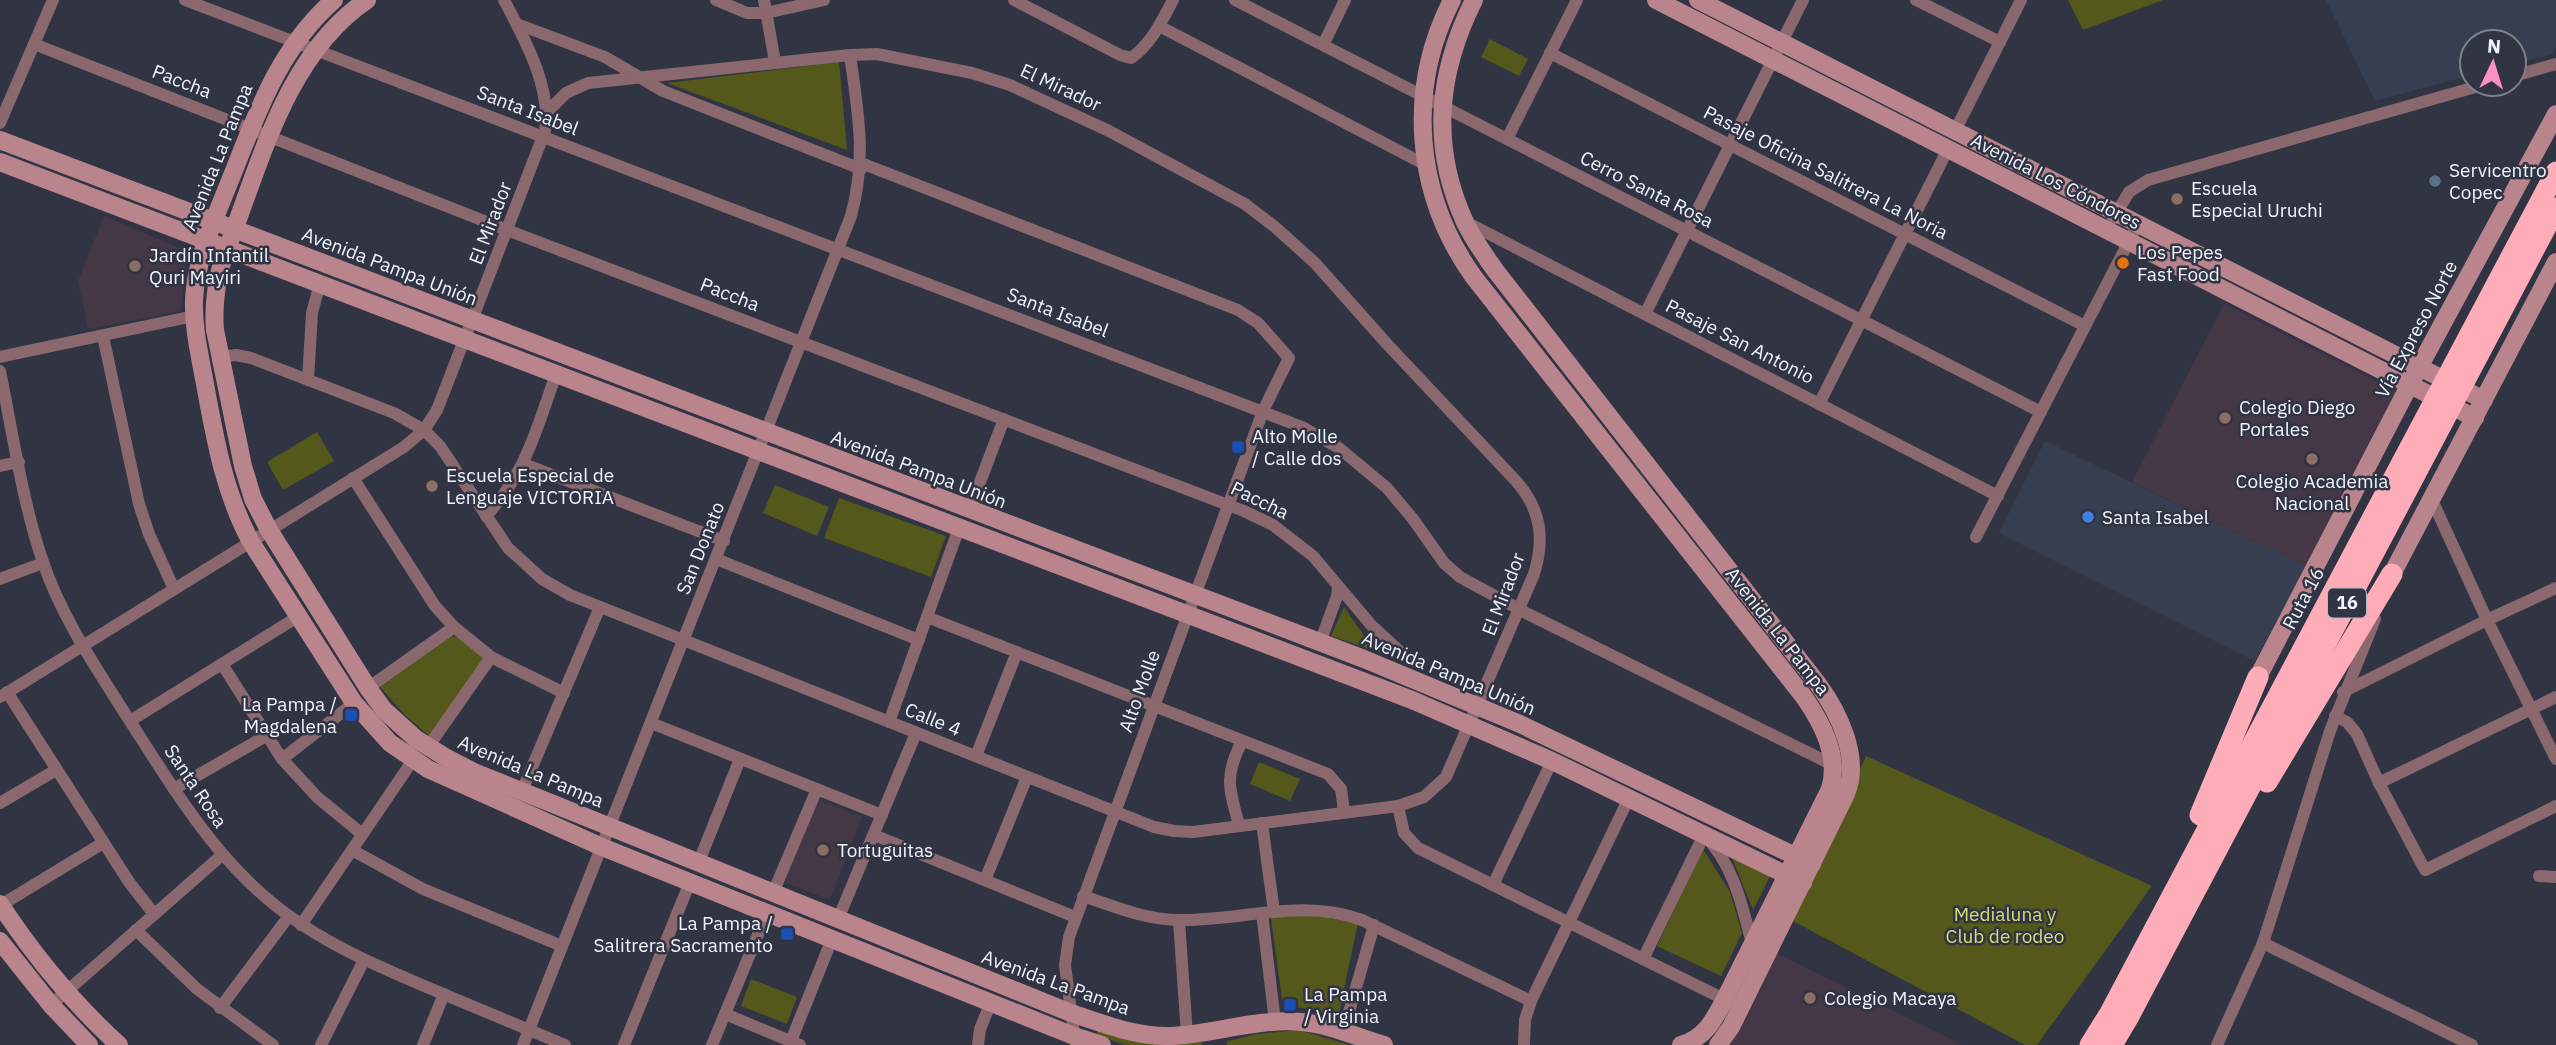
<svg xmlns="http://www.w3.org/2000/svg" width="2556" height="1045" viewBox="0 0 2556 1045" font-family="'IBM Plex Sans',sans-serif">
  <rect width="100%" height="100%" fill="#303443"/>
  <!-- built -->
  <g fill="#383e52">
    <path d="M2326,0H2556V46L2553,54L2514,64V42H2472V75L2375,101Z"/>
    <path d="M2045,441L2306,566L2255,661L1999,533Z"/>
  </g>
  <!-- education -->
  <g fill="#443846">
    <path d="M104,216L187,251L181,311L88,329L78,281Z"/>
    <path d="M2224,304L2396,391L2306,566L2132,482Z"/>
    <path d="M816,799L862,817L830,900L784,882Z"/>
    <path d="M1774,952L1963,1045H1728Z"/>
  </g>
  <!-- green -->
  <g fill="#54581a">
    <path d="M2068,0H2163L2083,30Z"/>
    <path d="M1490,39L1528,59L1519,76L1481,57Z"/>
    <path d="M839,62L847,150L667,83Z"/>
    <path d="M317,432L334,461L283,490L267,462Z"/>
    <path d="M775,485L829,507L817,536L763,513Z"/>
    <path d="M839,498L946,536L931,577L824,538Z"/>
    <path d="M1344,607L1365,637L1393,657L1331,636Z"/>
    <path d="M451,636L460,638L483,656V660L429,736L404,714L380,687Z"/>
    <path d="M1866,756L2152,886L2037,1045H2025L1793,921Z"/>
    <path d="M1259,762L1300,779L1290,801L1250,784Z"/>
    <path d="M1703,849L1730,892L1742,933L1721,976L1657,946Z"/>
    <path d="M1731,855L1770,876L1753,910Z"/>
    <path d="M1297,912L1358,923L1338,1018L1311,1009L1283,1006L1271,918Z"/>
    <path d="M751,979L797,997L787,1024L741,1006Z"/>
    <path d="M1097,1028L1203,1039L1201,1045H1125L1097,1035Z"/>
    <path d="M1299,1030L1350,1045H1226L1228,1041L1257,1034Z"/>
  </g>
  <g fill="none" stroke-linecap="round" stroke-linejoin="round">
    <!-- street -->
    <g stroke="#8a686d" stroke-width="12">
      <path d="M185,0L1302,427L1339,448L1387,488L1413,519L1444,563L1460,577L1528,614L1837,767"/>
      <path d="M716,0L747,13H766L824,0"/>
      <path d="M764,0L775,62"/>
      <path d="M1014,0L1120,55L1131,58C1151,44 1162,21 1173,0"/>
      <path d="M1235,0L2041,412"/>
      <path d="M1916,0L2000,42"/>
      <path d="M517,24L605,57L663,91L861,169"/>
      <path d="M1159,26L1426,165"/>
      <path d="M34,44L507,230L1244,511L1273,525L1313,556L1372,626L1408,659"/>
      <path d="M1323,45L1345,0"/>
      <path d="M1550,53L2085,326"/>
      <path d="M2514,76L2556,64"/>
      <path d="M0,123L53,0"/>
      <path d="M1955,131L2021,0"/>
      <path d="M1507,139L1577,0"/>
      <path d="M861,163L1238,310L1258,323L1289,358L1263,411L1069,937L1065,965L1075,1041"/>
      <path d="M2113,219L2129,192L2148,180L2486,84"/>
      <path d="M1464,221L1998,496"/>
      <path d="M1645,314L1803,0"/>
      <path d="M103,336L139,504L149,534L174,589"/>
      <path d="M0,357L194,316"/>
      <path d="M220,357L236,355L251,358L394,413L424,430L440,446L508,548L542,579L570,595L1154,827L1174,831L1193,832L1398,806L1424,797L1446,777L1534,574C1545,539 1541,509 1516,481L1387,344L1315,263L1275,227L1245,204L1109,131L1010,85L972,73L877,54L850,55L588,83L566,93L547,112"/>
      <path d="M0,371C13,434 22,501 43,562C62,618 95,666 126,715C176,792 222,873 301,924C341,951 385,969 429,988C474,1007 520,1026 565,1045"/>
      <path d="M308,380L312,313L320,283"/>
      <path d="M1819,404L1948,149"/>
      <path d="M524,464L724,541"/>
      <path d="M0,466L19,462"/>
      <path d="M353,478L435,606L454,627L491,657L564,693"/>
      <path d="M2432,500L2487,620L2556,759"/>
      <path d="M969,511L1004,419"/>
      <path d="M486,516C526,473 537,428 556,374"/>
      <path d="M1976,537L2138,224"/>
      <path d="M716,559L919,640"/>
      <path d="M0,579L43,563"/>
      <path d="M927,617L1328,774L1341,789L1344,811"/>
      <path d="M1320,643L1337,596L1338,588"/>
      <path d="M222,664L282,759L317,797L362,834"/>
      <path d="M368,688L454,627"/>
      <path d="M7,692L129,882L154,914"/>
      <path d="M2343,692L2487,620L2556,588"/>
      <path d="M0,697L404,447L424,430L437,410L545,131C552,87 524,38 504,0"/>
      <path d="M2335,716L2347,722L2357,734L2379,783L2425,870L2556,806"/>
      <path d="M130,721L299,616"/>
      <path d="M889,722L959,528"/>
      <path d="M651,723L882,815"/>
      <path d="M428,747L491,657"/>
      <path d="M976,756L1017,652"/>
      <path d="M282,759L354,703"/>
      <path d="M2379,783L2556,697"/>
      <path d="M174,789L266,736"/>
      <path d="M522,791L600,607"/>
      <path d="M0,803L56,770"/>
      <path d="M1398,806L1404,833L1418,848L1732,1003"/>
      <path d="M1262,823L1274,912"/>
      <path d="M1239,825C1229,788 1224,777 1242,741"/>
      <path d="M874,835L1075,917"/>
      <path d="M352,850L423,889L562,946"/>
      <path d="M698,864L740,759"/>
      <path d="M2539,876L2556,877"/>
      <path d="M985,880L1027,777"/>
      <path d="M1493,885L1552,761"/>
      <path d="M773,893L817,789"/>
      <path d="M1083,896C1113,906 1144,919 1176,920C1241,922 1299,897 1362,920L1531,1001"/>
      <path d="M1,905L103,843"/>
      <path d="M1262,913L1275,1022"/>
      <path d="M838,919L916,733"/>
      <path d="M1179,921L1187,1035"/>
      <path d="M301,925L413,760"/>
      <path d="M136,930L197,989L273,1045"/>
      <path d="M2263,943L2472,1045"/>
      <path d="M1643,959L1704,835C1734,865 1742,905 1752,944"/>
      <path d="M51,1005L222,855"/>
      <path d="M220,1008L289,916"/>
      <path d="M725,1014L800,1045"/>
      <path d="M1343,1033L1374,925"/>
      <path d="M791,1041L832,939"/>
      <path d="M321,1045L364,960"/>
      <path d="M423,1045L444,994"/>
      <path d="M523,1045L851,216C867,157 858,113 850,55"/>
      <path d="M624,1045L690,882"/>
      <path d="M712,1045L767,913"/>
      <path d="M978,1045L980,1029L991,1002"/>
      <path d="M1524,1045L1525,1020L1531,1001L1629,798"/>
      <path d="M2217,1045L2263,943L2330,731L2375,619"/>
    </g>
    <!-- secondary -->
    <g stroke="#b9848c" stroke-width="18">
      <path d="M334,0C278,49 256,116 229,183C214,221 196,258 194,300C193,328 200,356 205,384C215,439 224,492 251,542L354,703L390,743L428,769L602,847L1074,1036L1102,1045"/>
      <path d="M367,0C283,57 259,170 223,259C216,283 213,305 215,330L243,466L253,499L269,530L368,688L384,710L416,739L445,757L474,772L1071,1013C1104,1024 1136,1037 1171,1036C1214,1034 1258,1018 1301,1022C1328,1024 1357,1037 1384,1045"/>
      <path d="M1452,0C1406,90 1415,194 1473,276L1804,697C1822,723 1840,756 1830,789L1725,999C1714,1020 1705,1038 1681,1045"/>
      <path d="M1474,0C1438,72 1430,144 1464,220C1472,238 1484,254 1495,270L1818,684C1839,713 1861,758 1846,794L1731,1027L1718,1045"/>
      <path d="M1656,0L2475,418"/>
      <path d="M1698,0L2484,400"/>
      <path d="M0,140L1364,659L1520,724L1812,864"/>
      <path d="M0,162L1412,700L1552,761L1803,883"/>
      <path d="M2392,574L2556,262"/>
      <path d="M2258,677L2410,384L2556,114"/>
      <path d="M0,904C34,956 73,1003 119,1045"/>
      <path d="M0,941L51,1005L89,1045"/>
    </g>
    <!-- highway -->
    <g stroke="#ffacb9" stroke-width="21">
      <path d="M2267,782L2392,574"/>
      <path d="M2200,815L2258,677"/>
      <path d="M2090,1045L2110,1013L2556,172"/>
      <path d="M2112,1045L2128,1018L2556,208"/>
    </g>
  </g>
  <!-- markers -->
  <circle fill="#5c6f8a" stroke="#303443" stroke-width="2.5" cx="2435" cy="181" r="7"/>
  <g fill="#8d6e63" stroke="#303443" stroke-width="2.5">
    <circle cx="2177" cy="199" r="7"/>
    <circle cx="135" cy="266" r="7"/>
    <circle cx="2225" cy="418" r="7"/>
    <circle cx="2312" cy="459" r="7"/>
    <circle cx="432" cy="486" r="7"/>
    <circle cx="823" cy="850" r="7"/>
    <circle cx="1810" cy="998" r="7"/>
  </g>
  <circle fill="#e8710a" stroke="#303443" stroke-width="2.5" cx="2123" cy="263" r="7"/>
  <g fill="#1a4fb4" stroke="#303443" stroke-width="2.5">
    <rect x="1231" y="440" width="14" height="14" rx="3.5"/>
    <rect x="344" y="708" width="14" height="14" rx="3.5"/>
    <rect x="780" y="927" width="14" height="14" rx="3.5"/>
    <rect x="1283" y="998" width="14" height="14" rx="3.5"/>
  </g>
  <circle fill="#3f7fe0" stroke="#303443" stroke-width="2.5" cx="2088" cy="517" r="7"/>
  <g text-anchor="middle" stroke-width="5" stroke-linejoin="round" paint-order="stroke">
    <!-- shield labels -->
    <rect fill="#303443" stroke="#b6bac5" stroke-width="2" x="2328" y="588.5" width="38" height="29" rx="5"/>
    <g font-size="18" font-weight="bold" fill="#f0f4fd">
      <text x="2347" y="609">16</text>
    </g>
    <!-- street labels -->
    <g font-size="19" fill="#f0f4fd" stroke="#303443">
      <text transform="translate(182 81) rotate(21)" y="7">Paccha</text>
      <text transform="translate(1061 87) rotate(25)" y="7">El Mirador</text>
      <text transform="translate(528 110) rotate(21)" y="7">Santa Isabel</text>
      <text transform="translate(217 157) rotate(-68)" y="7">Avenida La Pampa</text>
      <text transform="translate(1826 172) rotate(27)" y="7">Pasaje Oficina Salitrera La Noria</text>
      <text transform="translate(2056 181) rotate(27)" y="7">Avenida Los Cóndores</text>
      <text transform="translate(1647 189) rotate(27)" y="7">Cerro Santa Rosa</text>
      <text transform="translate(490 223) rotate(-69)" y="7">El Mirador</text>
      <text transform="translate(390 266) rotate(21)" y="7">Avenida Pampa Unión</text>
      <text transform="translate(730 294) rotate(21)" y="7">Paccha</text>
      <text transform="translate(1058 312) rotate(21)" y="7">Santa Isabel</text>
      <text transform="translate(2416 329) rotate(-62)" y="7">Vía Expreso Norte</text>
      <text transform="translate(1740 341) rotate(27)" y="7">Pasaje San Antonio</text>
      <text transform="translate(919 469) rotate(21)" y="7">Avenida Pampa Unión</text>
      <text transform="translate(1260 500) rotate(26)" y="7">Paccha</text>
      <text transform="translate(700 548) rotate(-68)" y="7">San Donato</text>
      <text transform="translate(1503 594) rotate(-69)" y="7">El Mirador</text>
      <text transform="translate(2303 598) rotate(-62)" y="7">Ruta 16</text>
      <text transform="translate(1778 631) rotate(52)" y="7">Avenida La Pampa</text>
      <text transform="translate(1449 673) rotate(23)" y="7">Avenida Pampa Unión</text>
      <text transform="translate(1139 691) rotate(-70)" y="7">Alto Molle</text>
      <text transform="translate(933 719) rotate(22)" y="7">Calle 4</text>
      <text transform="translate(531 771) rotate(23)" y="7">Avenida La Pampa</text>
      <text transform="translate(196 786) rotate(56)" y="7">Santa Rosa</text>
      <text transform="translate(1056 982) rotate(20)" y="7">Avenida La Pampa</text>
    </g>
    <!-- poi labels -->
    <g font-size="19" fill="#f0f4fd" stroke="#303443" text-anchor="start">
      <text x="2449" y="177">Servicentro<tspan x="2449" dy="22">Copec</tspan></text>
      <text x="2191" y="195">Escuela<tspan x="2191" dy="22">Especial Uruchi</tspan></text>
      <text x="2137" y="259">Los Pepes<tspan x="2137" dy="22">Fast Food</tspan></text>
      <text x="149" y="262">Jardín Infantil<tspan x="149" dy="22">Quri Mayiri</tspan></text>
      <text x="2239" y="414">Colegio Diego<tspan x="2239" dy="22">Portales</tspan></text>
      <text x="1252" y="443">Alto Molle<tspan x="1252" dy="22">/ Calle dos</tspan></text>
      <text x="446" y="482">Escuela Especial de<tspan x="446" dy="22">Lenguaje VICTORIA</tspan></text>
      <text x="2312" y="488" text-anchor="middle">Colegio Academia<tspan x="2312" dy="22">Nacional</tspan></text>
      <text x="2102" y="524">Santa Isabel</text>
      <text x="337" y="711" text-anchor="end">La Pampa /<tspan x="337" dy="22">Magdalena</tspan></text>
      <text x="837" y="857">Tortuguitas</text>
      <text x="773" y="930" text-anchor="end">La Pampa /<tspan x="773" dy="22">Salitrera Sacramento</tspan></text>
      <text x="1304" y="1001">La Pampa<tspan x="1304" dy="22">/ Virginia</tspan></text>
      <text x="1824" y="1005">Colegio Macaya</text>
    </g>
    <!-- park labels -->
    <g font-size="19" fill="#d6dd75" stroke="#303443">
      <text x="2005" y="921">Medialuna y<tspan x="2005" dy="22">Club de rodeo</tspan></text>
    </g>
  </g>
  <!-- north arrow -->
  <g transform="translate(2493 63) rotate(4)"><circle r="33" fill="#303443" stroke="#7d818d" stroke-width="2"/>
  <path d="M0-5L12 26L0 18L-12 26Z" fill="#fc8fc1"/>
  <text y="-10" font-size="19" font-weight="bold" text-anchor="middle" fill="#f0f4fd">N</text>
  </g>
</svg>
